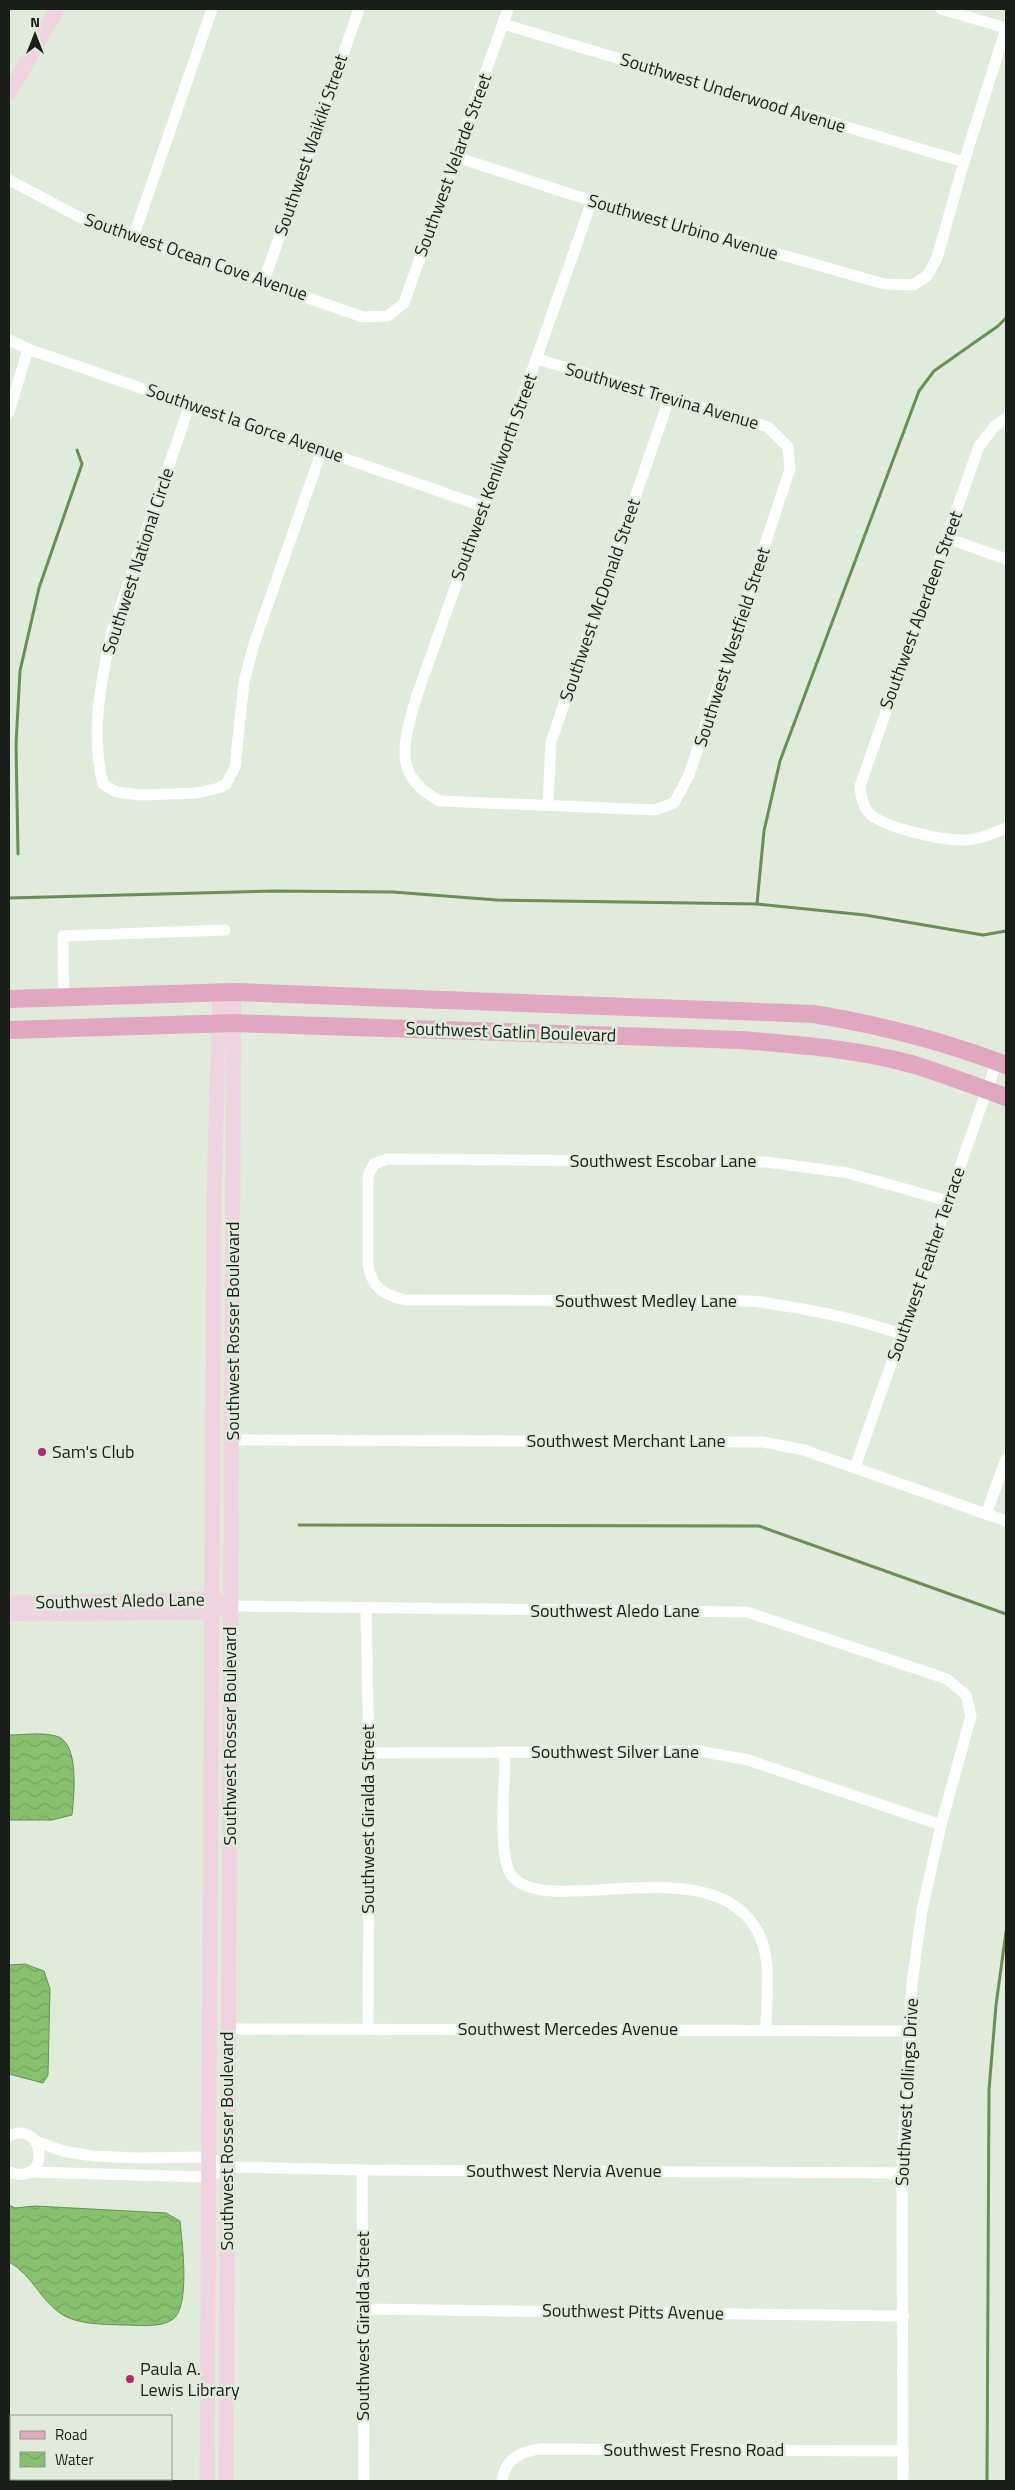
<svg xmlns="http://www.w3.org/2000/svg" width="1015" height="2490" viewBox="0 0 1015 2490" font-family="'Titillium Web',sans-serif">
  <defs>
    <pattern id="water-waves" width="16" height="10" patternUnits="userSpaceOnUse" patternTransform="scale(1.25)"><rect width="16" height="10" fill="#87c16e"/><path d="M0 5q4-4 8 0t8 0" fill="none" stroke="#74a55f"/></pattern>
  </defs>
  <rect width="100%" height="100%" fill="#e0ebdb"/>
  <!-- water -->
  <g fill="url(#water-waves)" stroke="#669054">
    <path d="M9,1735C24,1735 41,1732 56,1736C80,1742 74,1796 72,1815L52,1820H9Z"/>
    <path d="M25,1964L44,1971L50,1989L48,2075L43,2083L9,2074V1965Z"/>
    <path d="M9,2205L15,2208L35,2206L166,2213L180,2221C182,2242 191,2308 172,2320C159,2328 138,2325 123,2325C104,2324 80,2325 63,2315C41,2302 32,2274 9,2262Z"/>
  </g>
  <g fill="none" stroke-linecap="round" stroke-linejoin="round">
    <!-- stream -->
    <g stroke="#669054" stroke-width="3">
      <path d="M18,854L16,744L20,671L39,588L82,464L77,450"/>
      <path d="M9,898L274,891L393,892L497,900L757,904L865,915L983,935L1006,931"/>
      <path d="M757,904L764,831L780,761L919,391L934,371L998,326L1006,318"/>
      <path d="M299,1525L759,1526L1006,1614"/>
      <path d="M987,2481L989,2090L996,2005L1006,1932"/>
    </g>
    <!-- street -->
    <g stroke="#fff" stroke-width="11">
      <path d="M941,9L1006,28"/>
      <path d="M503,24L964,162"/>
      <path d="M456,157L592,201L786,256L884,284L913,285L927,276L937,258L964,162L1006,28"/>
      <path d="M9,180L87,221L363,317L388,316L404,303L508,9"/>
      <path d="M134,235L212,9"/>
      <path d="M264,281L359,9"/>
      <path d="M9,340L28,349L482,506"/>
      <path d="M537,359L768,427L788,447L790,469L689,775L674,803L655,810L440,801C391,776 404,742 416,698L592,201"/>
      <path d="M190,404L112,631C101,681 90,733 103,784L116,792L141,795L197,793L219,788L226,784L235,767L244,682L254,644L322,450"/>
      <path d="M9,412L28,349"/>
      <path d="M1006,418L994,427L979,446L860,786C861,796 862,804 868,812C882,828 945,841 966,840C980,840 993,833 1006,828"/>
      <path d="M947,538L1006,559"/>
      <path d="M548,805L551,742L669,399"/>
      <path d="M64,997L63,936L225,930"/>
      <path d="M901,1334C852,1317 804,1308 752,1301L405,1300C384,1295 372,1288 368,1265V1175L374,1164L387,1159L766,1162L848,1173L948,1201"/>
      <path d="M232,1440L763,1442L804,1450L1006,1521"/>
      <path d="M855,1467L997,1061"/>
      <path d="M986,1514L1006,1459"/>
      <path d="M231,1606L747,1612L947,1679L966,1695L971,1716L941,1825L922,1910L912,1984L902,2173L903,2481"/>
      <path d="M366,1609L369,1753L368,2028"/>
      <path d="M505,1752C505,1780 498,1851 510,1873C539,1925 721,1839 761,1939C772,1966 766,2001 766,2030"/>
      <path d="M369,1753L699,1751L748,1760L941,1825"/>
      <path d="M228,2029L908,2031"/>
      <path d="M9,2136C45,2118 53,2188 9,2172"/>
      <path d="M35,2141L63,2151L93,2156L136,2158L209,2157L226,2167L362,2170L902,2173"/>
      <path d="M362,2170L364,2481"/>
      <path d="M29,2172L209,2177L226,2167"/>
      <path d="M362,2309L904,2316"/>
      <path d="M502,2481C505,2459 521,2451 541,2449L903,2451"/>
    </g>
    <!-- secondary -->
    <g stroke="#f0d3e0" stroke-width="15">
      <path d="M9,94L57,9"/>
      <path d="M9,1603L212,1599L220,1602"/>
      <path d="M9,1614L212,1612L220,1609"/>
      <path d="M207,2481L214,1193L220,992"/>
      <path d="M226,2481L234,992"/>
    </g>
    <!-- primary -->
    <g stroke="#e2a7c0" stroke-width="18">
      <path d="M9,999L234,992L814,1014C880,1025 944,1041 1006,1065"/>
      <path d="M9,1030L234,1023L741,1040C799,1045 859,1049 915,1065C946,1075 976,1086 1006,1097"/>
    </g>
  </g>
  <!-- markers -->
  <g fill="#b02a6f" stroke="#e0ebdb" stroke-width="2">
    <circle cx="42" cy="1452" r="5"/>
    <circle cx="130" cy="2379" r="5"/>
  </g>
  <g text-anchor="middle" stroke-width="5" stroke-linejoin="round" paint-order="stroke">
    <!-- street labels -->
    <g font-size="18" fill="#1a1e19" stroke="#e0ebdb">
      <text transform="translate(733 93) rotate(17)" y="6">Southwest Underwood Avenue</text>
      <text transform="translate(311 145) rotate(-71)" y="6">Southwest Waikiki Street</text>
      <text transform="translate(453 165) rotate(-70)" y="6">Southwest Velarde Street</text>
      <text transform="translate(683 227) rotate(16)" y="6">Southwest Urbino Avenue</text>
      <text transform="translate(196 257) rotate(19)" y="6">Southwest Ocean Cove Avenue</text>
      <text transform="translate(662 396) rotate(16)" y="6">Southwest Trevina Avenue</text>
      <text transform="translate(245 423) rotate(19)" y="6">Southwest la Gorce Avenue</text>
      <text transform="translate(494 477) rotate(-70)" y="6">Southwest Kenilworth Street</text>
      <text transform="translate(138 561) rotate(-72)" y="6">Southwest National Circle</text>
      <text transform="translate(600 600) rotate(-71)" y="6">Southwest McDonald Street</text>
      <text transform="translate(921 610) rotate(-70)" y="6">Southwest Aberdeen Street</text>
      <text transform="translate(732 647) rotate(-72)" y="6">Southwest Westfield Street</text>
      <text transform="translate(511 1032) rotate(2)" y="6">Southwest Gatlin Boulevard</text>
      <text x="663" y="1167">Southwest Escobar Lane</text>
      <text transform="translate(926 1264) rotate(-71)" y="6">Southwest Feather Terrace</text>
      <text x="646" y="1307">Southwest Medley Lane</text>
      <text transform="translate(233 1331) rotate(-90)" y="6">Southwest Rosser Boulevard</text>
      <text x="626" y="1447">Southwest Merchant Lane</text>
      <text transform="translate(120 1601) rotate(-1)" y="6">Southwest Aledo Lane</text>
      <text x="615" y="1617">Southwest Aledo Lane</text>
      <text transform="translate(230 1736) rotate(-90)" y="6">Southwest Rosser Boulevard</text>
      <text x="615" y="1758">Southwest Silver Lane</text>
      <text transform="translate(368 1819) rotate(-90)" y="6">Southwest Giralda Street</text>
      <text x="568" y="2035">Southwest Mercedes Avenue</text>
      <text transform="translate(907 2092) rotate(-87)" y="6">Southwest Collings Drive</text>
      <text transform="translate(227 2141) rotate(-90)" y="6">Southwest Rosser Boulevard</text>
      <text x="564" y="2177">Southwest Nervia Avenue</text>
      <text transform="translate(633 2312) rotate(1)" y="6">Southwest Pitts Avenue</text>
      <text transform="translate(363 2326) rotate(-90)" y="6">Southwest Giralda Street</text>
      <text x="694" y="2456">Southwest Fresno Road</text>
    </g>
    <!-- poi labels -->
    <g font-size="18" fill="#1a1e19" stroke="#e0ebdb" text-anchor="start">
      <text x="52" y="1458">Sam's Club</text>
      <text x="140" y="2375">Paula A.<tspan x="140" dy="21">Lewis Library</tspan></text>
    </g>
  </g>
  <!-- border -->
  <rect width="1015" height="2490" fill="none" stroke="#1a1e19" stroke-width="20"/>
  <!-- legend -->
  <rect x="10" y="2415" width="162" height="65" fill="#e0ebdb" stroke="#91998d"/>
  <rect x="20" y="2431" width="25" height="8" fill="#e2a7c0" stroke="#91998d"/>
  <text x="55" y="2440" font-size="15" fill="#1a1e19">Road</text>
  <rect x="20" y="2452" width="25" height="15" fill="url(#water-waves)" stroke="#91998d"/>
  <text x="55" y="2465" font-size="15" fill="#1a1e19">Water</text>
  <!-- north arrow -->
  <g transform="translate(35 35)" stroke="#e0ebdb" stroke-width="4" paint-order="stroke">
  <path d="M0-4L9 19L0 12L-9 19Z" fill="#1a1e19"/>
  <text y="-8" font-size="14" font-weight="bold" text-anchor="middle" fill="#1a1e19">N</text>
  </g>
</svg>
